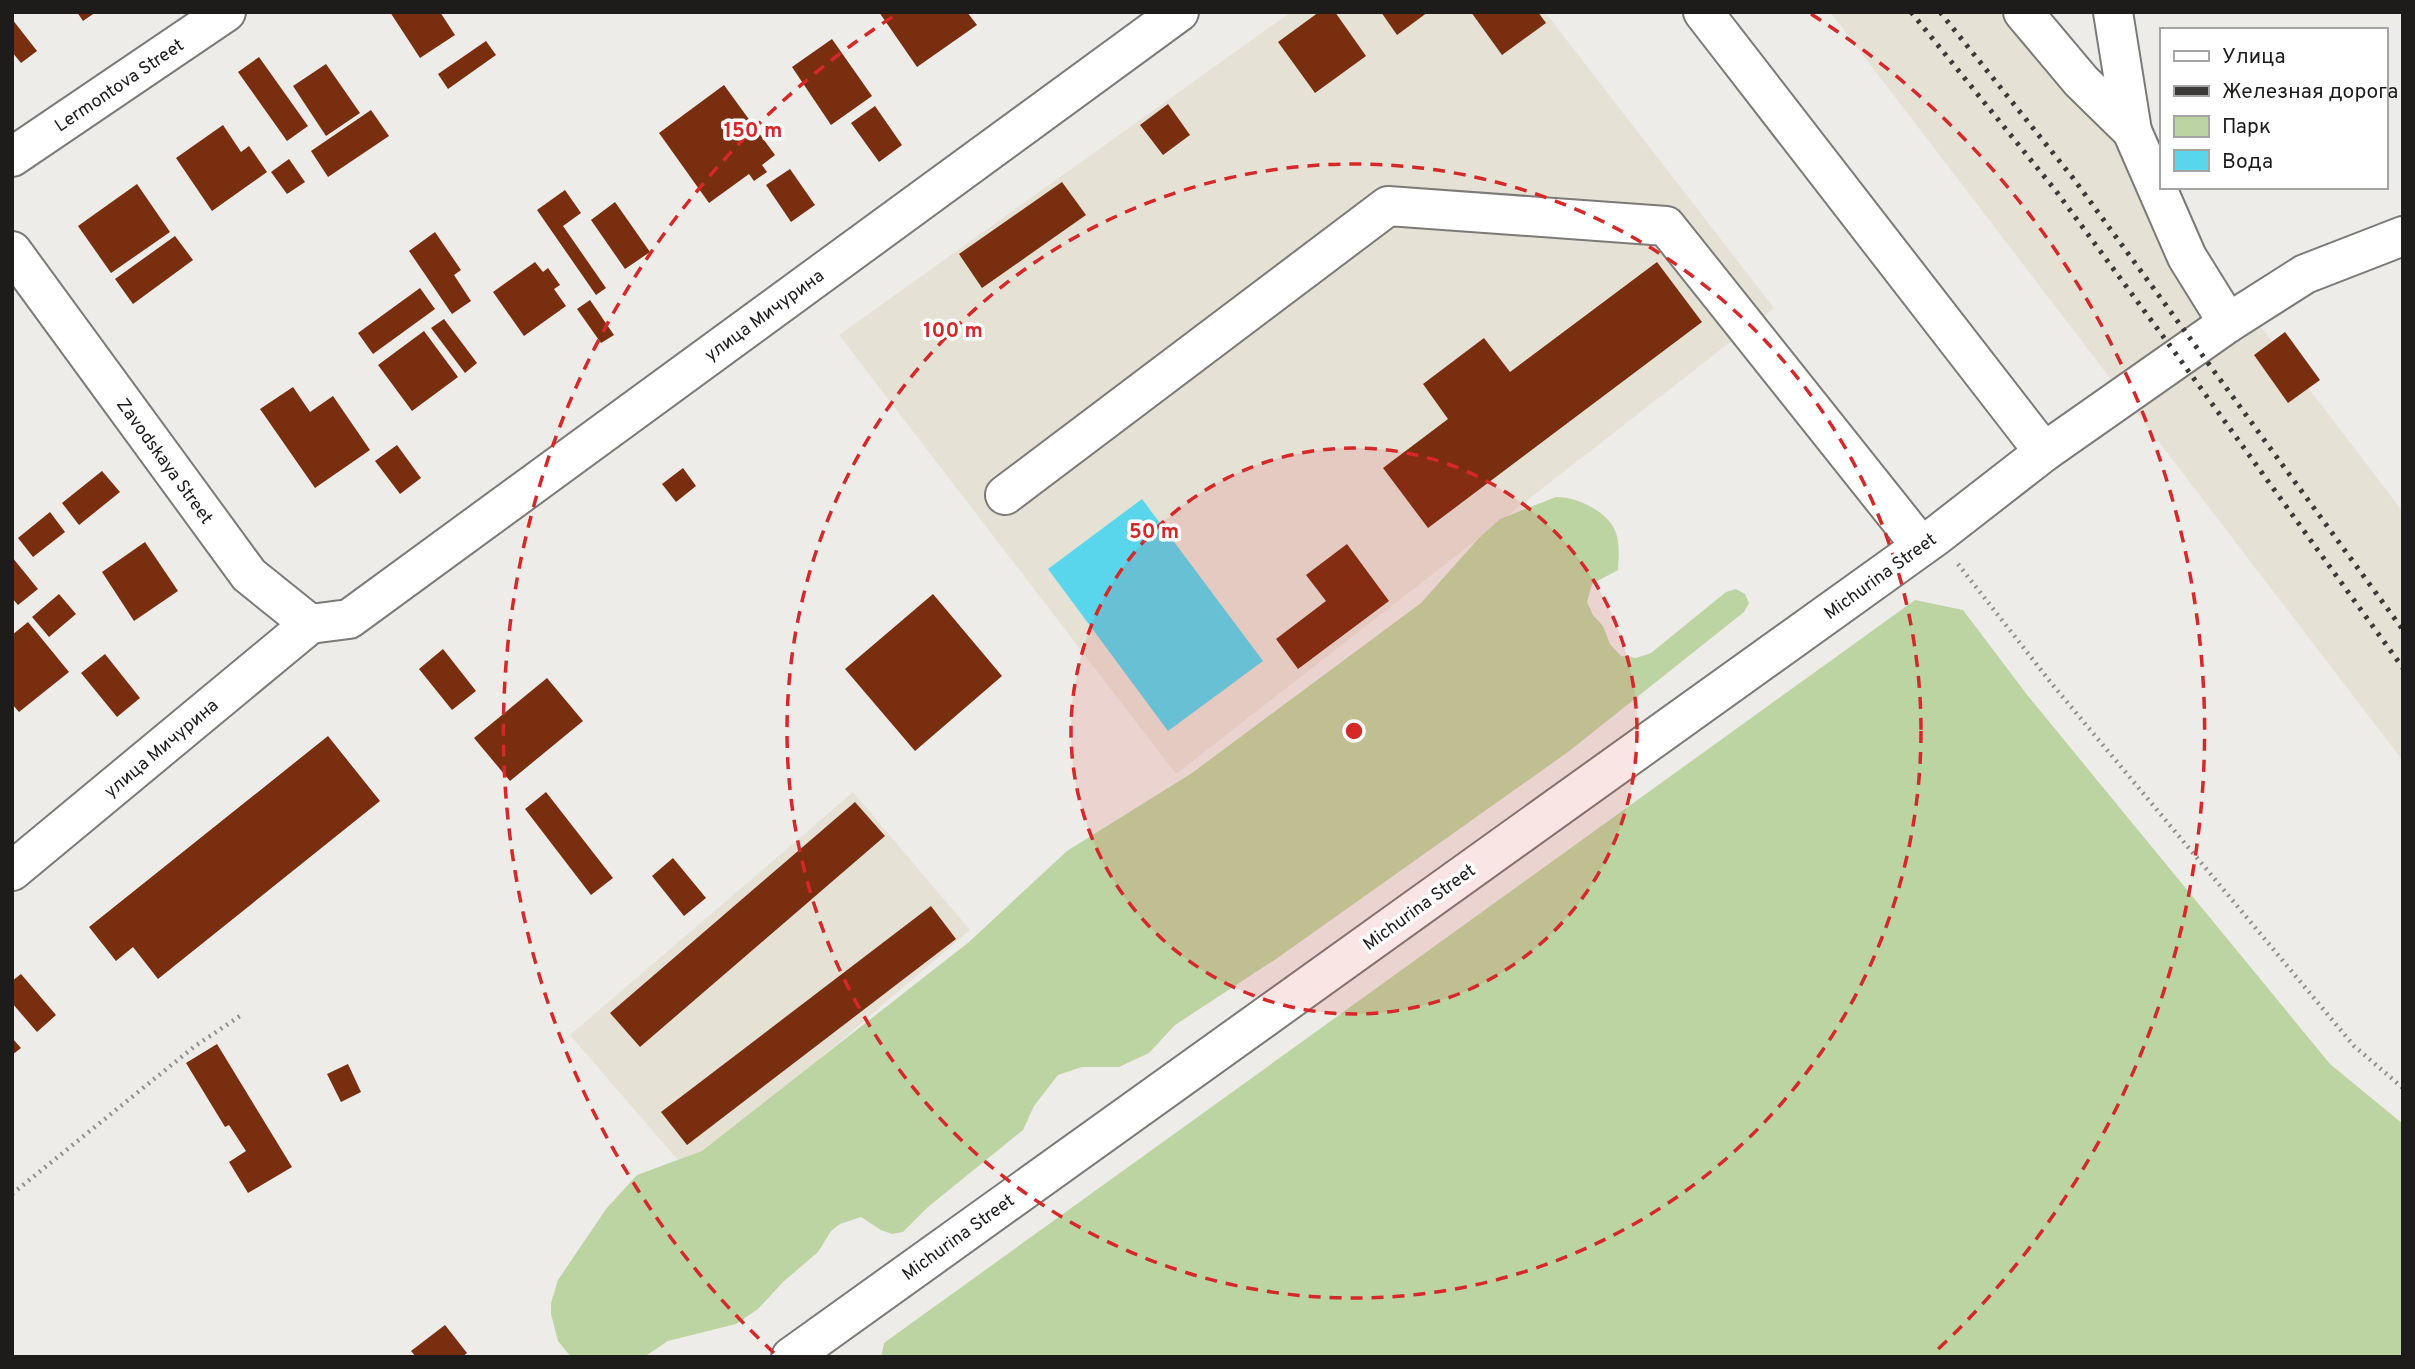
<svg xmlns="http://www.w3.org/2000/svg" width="2415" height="1369" viewBox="0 0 2415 1369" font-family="Overpass,sans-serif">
  <rect width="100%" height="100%" fill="#eeece8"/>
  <!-- built -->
  <g fill="#e6e1d5">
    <path d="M1291,12H1545L1774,308L1176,774L839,335Z"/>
    <path d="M1830,12H2010L2128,156L2333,420L2403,512V761Z"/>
    <path d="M853,792L970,930L688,1172L570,1035Z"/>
  </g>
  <!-- green -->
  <g fill="#bcd4a1">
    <path d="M1556,497C1571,497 1580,501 1593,508C1620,524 1620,541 1618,570L1592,584L1587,602L1593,615L1603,626L1610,644L1621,656L1636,658L1651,653L1726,592L1736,589L1745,594L1749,603L1744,612L1568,752L1276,959L1175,1025L1149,1053L1119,1067H1082L1058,1075L1034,1106L1023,1130L928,1207L903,1232L892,1234L881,1230L861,1217L840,1224L831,1231L818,1252L783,1282L758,1309L736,1324L668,1341L644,1357H571L558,1341L551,1314V1303L558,1280L606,1209L637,1175L702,1151L969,942L1067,851L1192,773L1421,603L1478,539L1500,519Z"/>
    <path d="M1915,600L1963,610L2028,696L2330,1064L2403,1124V1357H881L884,1343Z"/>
  </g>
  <!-- water -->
  <path fill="#59d5ec" d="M1142,499L1263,661L1168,731L1048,569Z"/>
  <!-- building -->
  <g fill="#792e0f">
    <path d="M77,12H96L83,21Z"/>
    <path d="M390,12H440L455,35L420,58Z"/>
    <path d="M879,12H967L977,25L917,67Z"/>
    <path d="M1319,12H1335L1366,56L1315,93L1278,42Z"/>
    <path d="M1381,12H1428L1397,35Z"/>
    <path d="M1471,12H1538L1546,23L1502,55Z"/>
    <path d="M12,19L37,51L21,63L12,52Z"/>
    <path d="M832,39L872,96L831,125L792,67Z"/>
    <path d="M486,41L496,55L448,89L438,74Z"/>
    <path d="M259,57L308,126L287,141L238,72Z"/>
    <path d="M326,64L360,113L326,136L293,86Z"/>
    <path d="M724,85L775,155L762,165L767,172L754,181L749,174L709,203L659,133Z"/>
    <path d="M1168,104L1190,135L1163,155L1140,125Z"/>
    <path d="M875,106L902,145L879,162L851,123Z"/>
    <path d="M371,110L389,136L328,177L311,151Z"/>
    <path d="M223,125L241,152L249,146L267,172L212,211L176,158Z"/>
    <path d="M289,159L305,182L287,194L271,172Z"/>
    <path d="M790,169L815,205L791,222L766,185Z"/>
    <path d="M1062,182L1086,215L982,288L959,254Z"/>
    <path d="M137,184L170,232L111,273L78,226Z"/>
    <path d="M565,190L581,213L563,226L606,288L596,295L537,210Z"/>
    <path d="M615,202L650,252L625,269L591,220Z"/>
    <path d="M435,232L461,270L454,275L471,301L452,314L409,251Z"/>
    <path d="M175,236L193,260L133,304L115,279Z"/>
    <path d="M535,262L543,272L548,268L560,285L554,289L566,306L524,336L493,292Z"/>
    <path d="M1657,262L1702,322L1428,528L1383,468L1448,419L1423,384L1484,338L1510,372Z"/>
    <path d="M420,288L435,309L373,354L358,333Z"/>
    <path d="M590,300L614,335L601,343L577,309Z"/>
    <path d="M444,319L477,363L465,373L431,328Z"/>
    <path d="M424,331L458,377L412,411L378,365Z"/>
    <path d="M2285,332L2320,380L2288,403L2254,355Z"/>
    <path d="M293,387L310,412L333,396L370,450L315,488L260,409Z"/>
    <path d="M397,445L421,478L400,494L375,461Z"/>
    <path d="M683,468L696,486L676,502L662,484Z"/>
    <path d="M102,471L120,492L79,525L62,503Z"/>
    <path d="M50,512L65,532L33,557L18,538Z"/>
    <path d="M145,542L178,591L134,621L102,572Z"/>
    <path d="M1347,544L1389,601L1298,669L1276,639L1326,601L1306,575Z"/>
    <path d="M12,557L38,589L18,605L12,598Z"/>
    <path d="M59,594L76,614L49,637L32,617Z"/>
    <path d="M933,594L1002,676L915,751L845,669Z"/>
    <path d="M28,622L69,672L19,712L12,704V635Z"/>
    <path d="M443,649L476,691L452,710L419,669Z"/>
    <path d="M105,654L140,698L117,717L81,673Z"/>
    <path d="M547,678L583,721L510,781L474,738Z"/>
    <path d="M328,736L380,801L158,979L133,947L116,961L89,927Z"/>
    <path d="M546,792L613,878L591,895L525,809Z"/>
    <path d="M855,802L885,836L640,1047L610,1013Z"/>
    <path d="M673,858L706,898L684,916L652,876Z"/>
    <path d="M931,906L956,939L687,1145L661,1112Z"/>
    <path d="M21,974L56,1015L37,1032L12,1003V981Z"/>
    <path d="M12,1038L21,1048L12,1055Z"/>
    <path d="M217,1044L292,1167L248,1193L229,1162L246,1151L229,1125L225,1127L186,1063Z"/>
    <path d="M348,1064L361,1092L341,1102L327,1074Z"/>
    <path d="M445,1325L467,1353L462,1357H416L411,1351Z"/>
  </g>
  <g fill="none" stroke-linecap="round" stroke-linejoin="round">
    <defs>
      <g id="minor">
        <path d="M1703,12L2044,452"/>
        <path d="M2023,12L2081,81L2132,131L2187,257L2228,323"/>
        <path d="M2113,12L2132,131"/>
        <path d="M12,157L226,12"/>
        <path d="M12,251L249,575L310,624L349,619L1179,12"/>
        <path d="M1005,495L1388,206L1666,226L1921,546"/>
        <path d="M12,871L310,624"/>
        <path d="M791,1357L1936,536L2044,452L2228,323L2305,274L2403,236"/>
      </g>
    </defs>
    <!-- minor casing -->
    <use href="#minor" stroke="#7b7a76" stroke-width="42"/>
    <!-- path -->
    <g stroke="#93918f" stroke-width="4.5" stroke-dasharray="2 5" stroke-linecap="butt">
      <path d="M1958,564L2052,684L2354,1046L2403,1088"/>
      <path d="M12,1194L195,1046L243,1014"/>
    </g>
    <!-- minor -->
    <use href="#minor" stroke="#fff" stroke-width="38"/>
    <!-- rail -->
    <g stroke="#3b3a38" stroke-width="5" stroke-dasharray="3.5 7" stroke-linecap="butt">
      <path d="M1911,12L2056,191L2179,358L2403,668"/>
      <path d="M1940,12L2073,178L2403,630"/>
    </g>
  </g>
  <!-- distance rings -->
  <circle cx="1354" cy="731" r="283" fill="#d62828" fill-opacity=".12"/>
  <g fill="none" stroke="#d62828" stroke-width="3.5" stroke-dasharray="12 9">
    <circle cx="1354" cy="731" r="283"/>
    <circle cx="1354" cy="731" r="567"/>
    <path d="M774 1353A850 850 0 0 1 897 14M1811 14A850 850 0 0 1 1934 1353"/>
  </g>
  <g text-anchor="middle" stroke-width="7" stroke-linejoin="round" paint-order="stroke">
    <!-- street labels -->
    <g font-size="18" fill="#1d1c1b" stroke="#fff">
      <text transform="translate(119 85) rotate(-34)" y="6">Lermontova Street</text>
      <text transform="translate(764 315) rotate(-36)" y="6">улица Мичурина</text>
      <text transform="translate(165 461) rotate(54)" y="6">Zavodskaya Street</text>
      <text transform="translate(1880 576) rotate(-36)" y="6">Michurina Street</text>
      <text transform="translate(161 748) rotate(-40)" y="6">улица Мичурина</text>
      <text transform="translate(1419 907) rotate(-36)" y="6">Michurina Street</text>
      <text transform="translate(958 1237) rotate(-36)" y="6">Michurina Street</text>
    </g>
  </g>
  <circle cx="1354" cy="731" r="10" fill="#d62828" stroke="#fff" stroke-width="3.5"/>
  <g font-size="21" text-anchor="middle" font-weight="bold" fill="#d62828" stroke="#fff" stroke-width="7" stroke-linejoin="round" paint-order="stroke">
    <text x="753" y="137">150 m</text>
    <text x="953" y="337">100 m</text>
    <text x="1154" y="538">50 m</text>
  </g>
  <!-- border -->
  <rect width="2415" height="1369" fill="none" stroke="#1d1c1b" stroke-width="28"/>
  <!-- legend -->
  <rect x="2160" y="28" width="228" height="161" fill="#ffffff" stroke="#a5a4a4" stroke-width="2"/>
  <rect x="2174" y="51" width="35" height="10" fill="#ffffff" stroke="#a5a4a4" stroke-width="2"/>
  <text x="2222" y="63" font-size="21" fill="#1d1c1b">Улица</text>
  <rect x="2174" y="86" width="35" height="10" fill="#3b3a38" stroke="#a5a4a4" stroke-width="2"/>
  <text x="2222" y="98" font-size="21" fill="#1d1c1b">Железная дорога</text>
  <rect x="2174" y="116" width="35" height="21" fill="#bcd4a1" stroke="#a5a4a4" stroke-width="2"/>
  <text x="2222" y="133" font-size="21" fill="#1d1c1b">Парк</text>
  <rect x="2174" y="150" width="35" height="21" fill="#59d5ec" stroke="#a5a4a4" stroke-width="2"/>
  <text x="2222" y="168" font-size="21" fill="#1d1c1b">Вода</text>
</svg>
